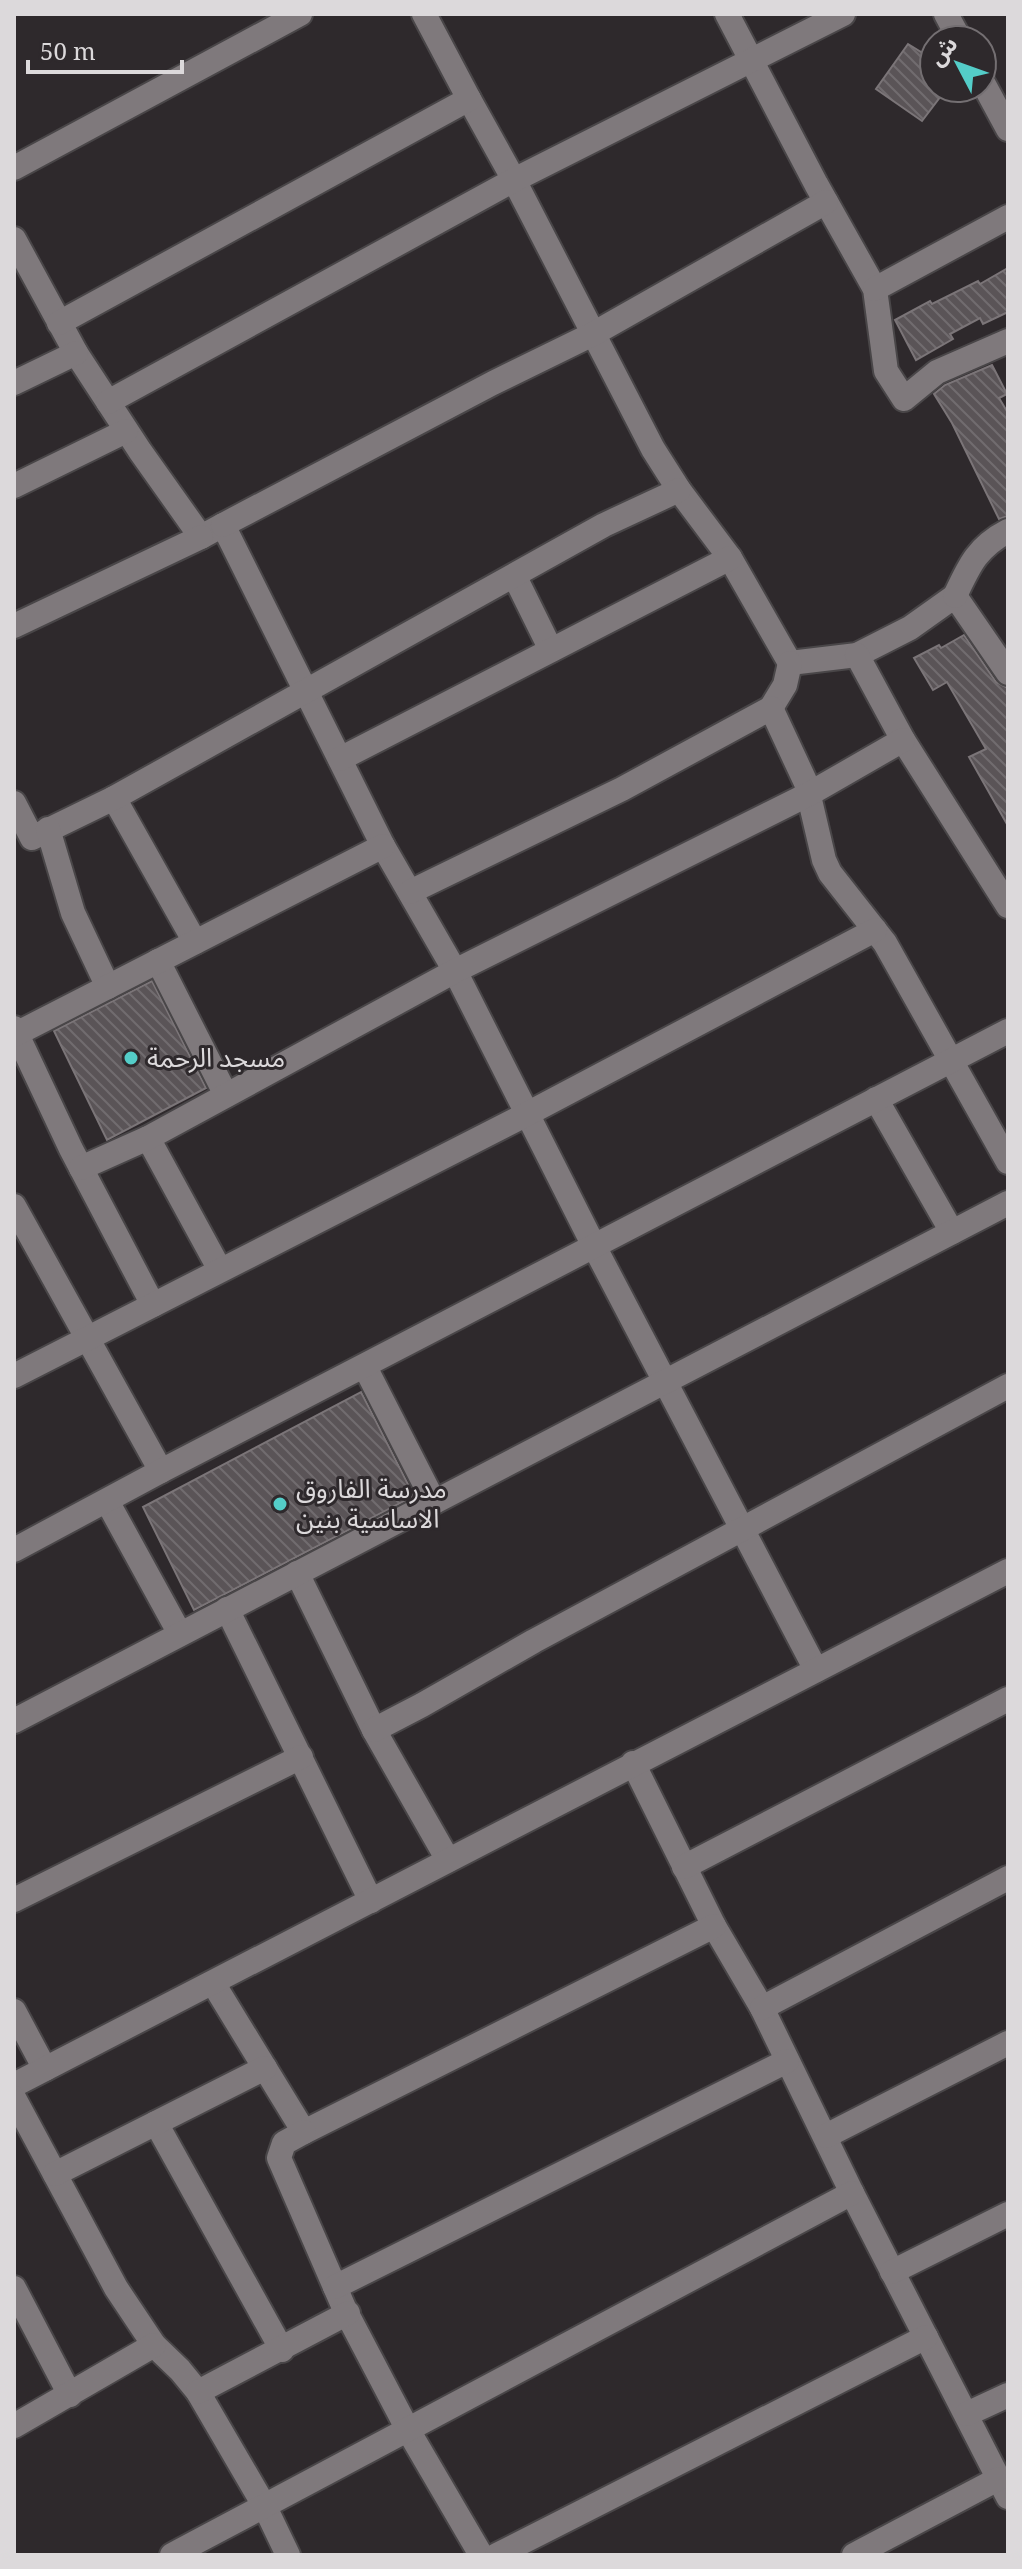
<svg xmlns="http://www.w3.org/2000/svg" width="1022" height="2569" viewBox="0 0 1022 2569" font-family="'Noto Serif','Noto Sans Arabic',serif">
  <defs>
    <pattern id="building-back-hatch" width="6" height="6" patternUnits="userSpaceOnUse" patternTransform="scale(2)"><rect width="6" height="6" fill="#5a5457"/><path d="M-1 5l2 2M0 0l6 6M5-1l2 2" fill="none" stroke="#716c6f"/></pattern>
  </defs>
  <rect width="100%" height="100%" fill="#2e292c"/>
  <!-- building -->
  <g fill="url(#building-back-hatch)" stroke="#7b7578" stroke-width="2">
    <path d="M908,44L934,60V88H947L922,121L876,89Z"/>
    <path d="M1008,268V312L983,324L980,318L950,334L953,339L916,360L895,320L930,301L932,304L978,281L980,284Z"/>
    <path d="M992,365L1007,394L999,398L1008,413V516L999,519L952,423L934,394L945,385Z"/>
    <path d="M964,635L996,682L1008,688V826L969,757L986,749L947,682L933,690L914,658L939,645L941,648Z"/>
    <path d="M152,981L206,1088L107,1140L54,1031Z"/>
    <path d="M361,1392L414,1496L194,1610L143,1507Z"/>
  </g>
  <g fill="none" stroke-linecap="round" stroke-linejoin="round">
    <defs>
      <g id="minor">
        <path d="M727,14L816,184L875,289L886,371L904,399L937,372L1008,341"/>
        <path d="M946,14L960,40"/>
        <path d="M982,81L1008,129"/>
        <path d="M469,99L514,180L653,449L679,490L730,558L790,663L857,655L910,628L955,596L1008,673"/>
        <path d="M14,168L300,14"/>
        <path d="M14,239L76,353L140,451L201,537L223,525L383,846L455,971L594,1246L816,1670"/>
        <path d="M875,289L1008,217"/>
        <path d="M59,323L469,99L424,14"/>
        <path d="M14,383L76,353"/>
        <path d="M108,402L514,180L843,14"/>
        <path d="M14,486L126,431"/>
        <path d="M223,525L493,383L593,334L826,202"/>
        <path d="M515,577L551,650"/>
        <path d="M955,596C969,566 977,547 1008,531"/>
        <path d="M14,626L201,537"/>
        <path d="M857,655L903,740L1008,906"/>
        <path d="M771,708L785,685L790,663"/>
        <path d="M340,759L730,558"/>
        <path d="M114,798L195,942"/>
        <path d="M14,803L32,838L114,798L604,525L679,490"/>
        <path d="M48,829L73,913L108,987"/>
        <path d="M410,892L622,789L771,708L806,783L824,860L830,873L885,943L1008,1162"/>
        <path d="M158,961L226,1095"/>
        <path d="M14,1028L71,1149L153,1305"/>
        <path d="M14,1035L383,846"/>
        <path d="M876,1099L952,1232"/>
        <path d="M148,1138L220,1270"/>
        <path d="M81,1168L148,1138L455,971L809,794L903,740"/>
        <path d="M14,1206L161,1471"/>
        <path d="M365,1367L434,1502"/>
        <path d="M14,1376L529,1113L875,930"/>
        <path d="M107,1501L180,1634"/>
        <path d="M14,1550L161,1471L1008,1031"/>
        <path d="M297,1573L374,1730L448,1860"/>
        <path d="M227,1609L371,1901"/>
        <path d="M14,1721L1008,1203"/>
        <path d="M374,1730L422,1705L534,1641L1008,1386"/>
        <path d="M633,1763L714,1926L762,2008L852,2193L1008,2497"/>
        <path d="M684,1867L1008,1699"/>
        <path d="M14,1900L301,1757"/>
        <path d="M213,1983L304,2132L714,1926"/>
        <path d="M762,2008L1008,1878"/>
        <path d="M14,2011L45,2069"/>
        <path d="M14,2085L1008,1571"/>
        <path d="M14,2098L116,2288L154,2345L180,2370L198,2392L265,2507L288,2555"/>
        <path d="M156,2123L282,2350"/>
        <path d="M304,2132L284,2143L279,2158L345,2310L408,2430L481,2555"/>
        <path d="M826,2136L1008,2043"/>
        <path d="M55,2174L265,2068"/>
        <path d="M892,2272L1008,2214"/>
        <path d="M335,2287L787,2061"/>
        <path d="M14,2288L70,2395"/>
        <path d="M198,2392L348,2313"/>
        <path d="M967,2414L1008,2395"/>
        <path d="M14,2426L154,2345"/>
        <path d="M172,2555L852,2193"/>
        <path d="M497,2555L926,2337"/>
        <path d="M854,2555L998,2479"/>
      </g>
    </defs>
    <!-- minor casing -->
    <use href="#minor" stroke="#494648" stroke-width="28"/>
    <!-- minor -->
    <use href="#minor" stroke="#7f797c" stroke-width="24"/>
  </g>
  <!-- markers -->
  <g fill="#54cdc8" stroke="#2e292c" stroke-width="3">
    <circle cx="131" cy="1058" r="8"/>
    <circle cx="280" cy="1504" r="8"/>
  </g>
  <g text-anchor="middle" stroke-width="6" stroke-linejoin="round" paint-order="stroke">
    <!-- poi labels -->
    <g font-size="26" fill="#dcd9db" stroke="#2e292c" text-anchor="start">
      <text x="147" y="1067">مسجد الرحمة</text>
      <text x="296" y="1498">مدرسة الفاروق<tspan x="296" dy="30">الاساسية بنين</tspan></text>
    </g>
  </g>
  <!-- border -->
  <rect width="1022" height="2569" fill="none" stroke="#dcd9db" stroke-width="32"/>
  <!-- north arrow -->
  <g transform="translate(958 64) rotate(311)"><circle r="38" fill="#2e292c" stroke="#746f72" stroke-width="2"/>
  <path d="M0-6L14 30L0 20L-14 30Z" fill="#54cdc8"/>
  <text y="-12" font-size="22" font-weight="bold" text-anchor="middle" fill="#dcd9db">ش</text>
  </g>
  <!-- scale -->
  <path d="M28 60v12h154v-12" fill="none" stroke="#dcd9db" stroke-width="4"/>
  <text x="40" y="60" font-size="24" fill="#dcd9db" stroke="#2e292c" stroke-width="6" paint-order="stroke">50 m</text>
</svg>
